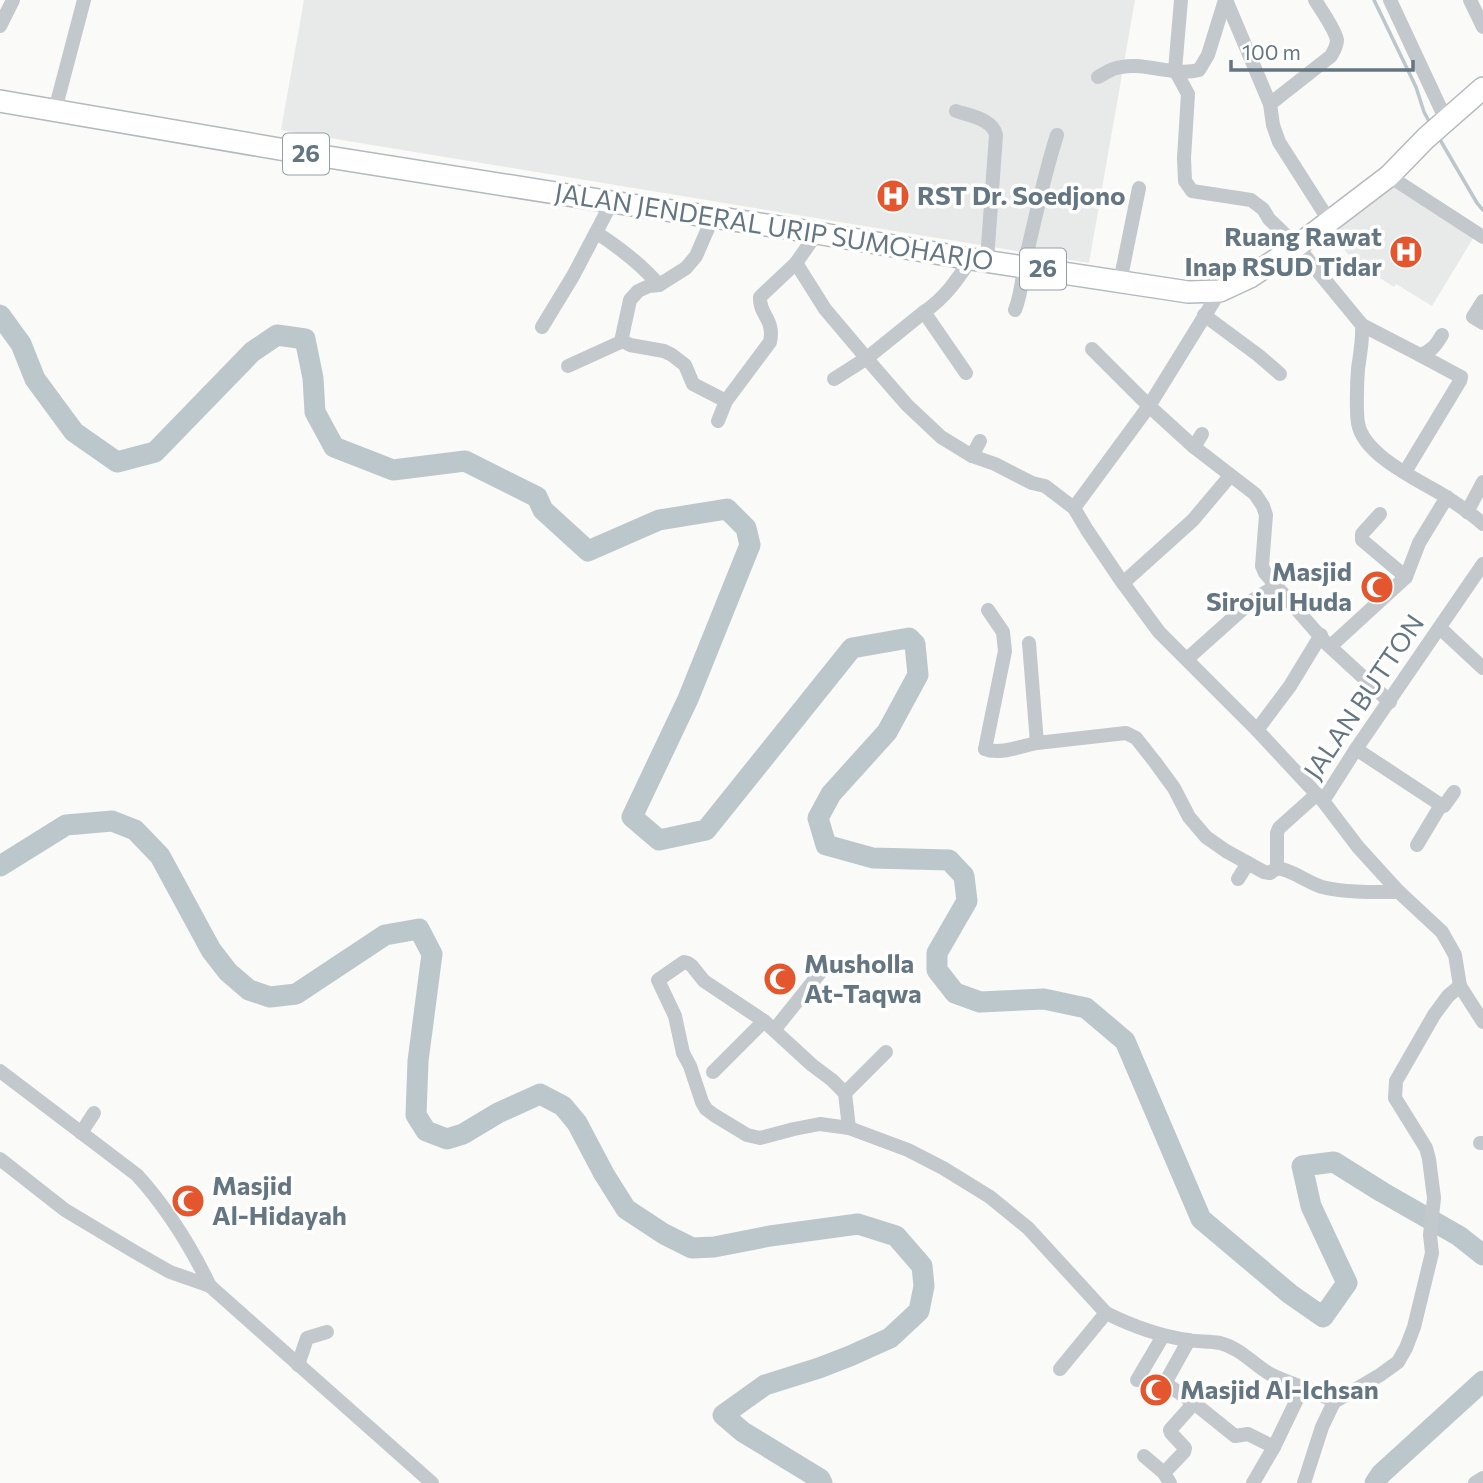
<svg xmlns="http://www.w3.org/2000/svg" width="1483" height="1483" viewBox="0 0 1483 1483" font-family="Commissioner,sans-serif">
  <rect width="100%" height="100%" fill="#fafaf8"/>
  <!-- built -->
  <g fill="#e8e9e9">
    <path d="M304,0H1135L1089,263L281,130Z"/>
    <path d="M1387,180L1475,235L1432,306L1396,284L1394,287L1364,268L1362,271L1329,231Z"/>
  </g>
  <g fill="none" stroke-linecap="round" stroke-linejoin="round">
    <!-- stream -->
    <g stroke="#bbc7cb" stroke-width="3.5">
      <path d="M1374,0L1416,87L1424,112L1431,125"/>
      <path d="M1439,138L1477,203L1483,210"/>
    </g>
    <!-- river -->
    <g stroke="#bbc7cb" stroke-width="21">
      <path d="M0,315L21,344L35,379L74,432L117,462L155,452L252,352L277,335L305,339L313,378L315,412L334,447L393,470L465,461L537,497L543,510L588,551L659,520L727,509L746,528L750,545L688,699L632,817L659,840L706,830L852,648L909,638L915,644L918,675L887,732L831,794L818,818L826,845L873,858L949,860L964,876L967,901L937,953V970L955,993L980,1002L1044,999L1086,1008L1125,1041L1201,1219L1290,1294L1323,1317L1347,1283L1311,1206L1302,1166L1334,1162L1382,1192L1459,1236L1483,1255"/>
      <path d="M0,866L66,825L112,821L135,830L160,856L211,950L228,972L249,990L270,997L296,994L385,935L419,929L432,954L418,1061L416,1115L426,1131L447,1139L463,1134L498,1113L540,1094L563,1106L577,1123L604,1174L626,1209L664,1234L692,1248L714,1247L770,1236L858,1224L896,1236L922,1266L924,1286L919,1311L890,1338L850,1356L819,1368L765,1385L723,1415L743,1432L820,1479L822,1483"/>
      <path d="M1375,1483L1381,1474L1483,1381"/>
    </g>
    <defs>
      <path id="highway" d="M0,101L297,152L612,202L787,228L971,259L1188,292L1220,291L1250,277L1297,246L1389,176L1426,138L1483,88"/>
    </defs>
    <!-- highway casing -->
    <use href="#highway" stroke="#b4b9bd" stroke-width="24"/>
    <!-- minor -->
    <g stroke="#c3c8cc" stroke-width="14">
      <path d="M1181,0L1175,70L1188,94L1184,158L1185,181L1192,191L1251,200L1263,209L1269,219L1297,246L1362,325C1363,340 1360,354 1358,369C1357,382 1356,411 1358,423C1363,455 1418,480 1443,495C1457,504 1471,513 1483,524"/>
      <path d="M1226,0L1270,104"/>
      <path d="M1315,0C1321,10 1335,29 1337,40C1337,46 1334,51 1331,56L1270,104L1273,125L1279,142L1330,222"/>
      <path d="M1390,0L1446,120"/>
      <path d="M1470,0L1483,27"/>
      <path d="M0,26L13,0"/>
      <path d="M1098,77C1102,75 1108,71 1113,69C1141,59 1171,77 1199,70L1208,55L1225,0"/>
      <path d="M55,110L84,0"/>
      <path d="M956,111C970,116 993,119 996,135L987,260"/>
      <path d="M1389,176L1483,237"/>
      <path d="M713,217L696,256L686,268L659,285L649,286L638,291L630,300L622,337L623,341L630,345L664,351L672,355L685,365L693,384L726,401"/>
      <path d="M597,233C620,248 641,264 659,285"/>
      <path d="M796,263L825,309L874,367L907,405L941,437L972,456L995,464L1032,483L1045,486L1074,508L1087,530L1120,579L1159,632L1257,730L1323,801"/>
      <path d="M1120,282L1139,188"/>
      <path d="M1483,301L1473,317L1483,323"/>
      <path d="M1015,310C1022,292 1022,276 1026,257C1036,216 1044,175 1057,135"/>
      <path d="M924,312C945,298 957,280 971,259"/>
      <path d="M1204,315L1258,355L1280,374"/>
      <path d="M1362,325L1420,355C1432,351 1436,345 1442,335"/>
      <path d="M542,327L573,276L612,202"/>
      <path d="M1092,349L1149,406L1194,447L1202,434"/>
      <path d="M568,366L623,341"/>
      <path d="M834,379L867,358L924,312L966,373"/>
      <path d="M718,421L726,401L770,342C775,319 759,315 760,297L796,263L817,233"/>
      <path d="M1194,447L1255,494L1263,506L1266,515L1262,566L1265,573L1326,643L1330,644L1334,643L1406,577L1419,543L1447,497"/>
      <path d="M972,456L980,441"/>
      <path d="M1405,472L1460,381L1461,377L1420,355"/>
      <path d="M1074,508L1149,406L1220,291"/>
      <path d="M1467,512L1483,482"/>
      <path d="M1380,514L1362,534V540L1406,577"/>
      <path d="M1483,564L1356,749L1323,801L1358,847L1399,892L1442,932L1455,955L1460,986L1483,1022"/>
      <path d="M1123,583L1193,520L1230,476"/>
      <path d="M988,610L1003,632L1005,651L985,749C999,755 1022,746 1037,743"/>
      <path d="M1440,628L1483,668"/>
      <path d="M1029,643L1037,743L1126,733L1136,738L1155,762L1174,788L1189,817L1206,837L1226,851L1264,872L1270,873L1277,868V833L1279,828L1317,794"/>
      <path d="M1326,643L1390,702"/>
      <path d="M1187,659L1253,600L1276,586"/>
      <path d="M1257,730L1290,686L1321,635"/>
      <path d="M1356,749L1441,805L1417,845"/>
      <path d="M1441,805L1444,806L1454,792"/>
      <path d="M1277,868C1293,870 1306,882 1322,887C1347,893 1374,892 1399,892"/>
      <path d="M1238,879L1248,863"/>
      <path d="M684,962L688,963L692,966L704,981L764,1021L812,1065L832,1080L845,1093L849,1128L820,1124L794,1129L760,1138L747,1135L714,1115L706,1109L702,1102L690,1066L683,1053L675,1016L658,980Z"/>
      <path d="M775,1029L823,969"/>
      <path d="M0,1071L137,1175C167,1208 191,1247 210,1286L432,1483"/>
      <path d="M713,1072L764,1021"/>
      <path d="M845,1093L886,1052"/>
      <path d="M849,1128L908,1150L943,1168L990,1197L1028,1228L1106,1313C1132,1326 1159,1336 1188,1340C1198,1342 1209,1341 1220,1343C1240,1348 1253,1364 1270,1374C1291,1385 1315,1389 1334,1402L1380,1375L1398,1362L1406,1348L1414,1327L1432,1253L1430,1235L1434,1198L1429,1159L1426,1148L1395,1098L1396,1081L1434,1015L1448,996L1460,986"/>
      <path d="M81,1133L94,1113"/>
      <path d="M1480,1143H1483"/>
      <path d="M0,1159L65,1210L135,1252L170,1272L210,1286"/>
      <path d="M1189,1340L1165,1383L1194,1403L1235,1436L1248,1434L1274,1447"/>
      <path d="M298,1365L307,1338L327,1332"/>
      <path d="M1060,1369L1106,1313"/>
      <path d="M1137,1380L1163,1336"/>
      <path d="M1144,1456L1164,1473"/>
      <path d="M1170,1483L1164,1473L1184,1452L1185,1448L1171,1433L1170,1430L1194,1403"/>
      <path d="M1253,1483L1274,1447L1302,1389"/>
      <path d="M1304,1483L1322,1427L1334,1402"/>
      <path d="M1475,1483L1483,1478"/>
    </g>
    <!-- highway -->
    <use href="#highway" stroke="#fff" stroke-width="21"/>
  </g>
  <!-- icons -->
  <defs>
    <symbol id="hospital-disc" viewBox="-11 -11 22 22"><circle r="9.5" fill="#e4572e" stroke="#fff"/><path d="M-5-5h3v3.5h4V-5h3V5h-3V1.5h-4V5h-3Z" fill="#fff"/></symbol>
    <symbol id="mosque-disc" viewBox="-11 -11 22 22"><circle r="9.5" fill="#e4572e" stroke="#fff"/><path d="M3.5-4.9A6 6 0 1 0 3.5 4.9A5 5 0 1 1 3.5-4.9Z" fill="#fff"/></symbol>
  </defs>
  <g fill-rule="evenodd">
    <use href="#hospital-disc" x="874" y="177" width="38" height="38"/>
    <use href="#hospital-disc" x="1387" y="233" width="38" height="38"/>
    <use href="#mosque-disc" x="1358" y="568" width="38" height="38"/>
    <use href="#mosque-disc" x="761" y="960" width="38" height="38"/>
    <use href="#mosque-disc" x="169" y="1182" width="38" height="38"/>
    <use href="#mosque-disc" x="1137" y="1371" width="38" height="38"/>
  </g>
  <g text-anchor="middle" stroke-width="7" stroke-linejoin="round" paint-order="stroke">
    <!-- shield labels -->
    <g fill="#fff" stroke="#939fa8" stroke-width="2">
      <rect x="283" y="133.5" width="46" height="41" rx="5"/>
      <rect x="1020" y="248.5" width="46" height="41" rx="5"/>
    </g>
    <g font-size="24" font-weight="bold" fill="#657683">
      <text x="306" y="162">26</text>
      <text x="1043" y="277">26</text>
    </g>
    <!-- poi labels -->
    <g font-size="26" font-weight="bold" fill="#657683" stroke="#fff" text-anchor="start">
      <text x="917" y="205">RST Dr. Soedjono</text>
      <text x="1382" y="246" text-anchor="end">Ruang Rawat<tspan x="1382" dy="30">Inap RSUD Tidar</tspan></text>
      <text x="1352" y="581" text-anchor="end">Masjid<tspan x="1352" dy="30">Sirojul Huda</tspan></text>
      <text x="804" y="973">Musholla<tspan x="804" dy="30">At-Taqwa</tspan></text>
      <text x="212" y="1195">Masjid<tspan x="212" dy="30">Al-Hidayah</tspan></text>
      <text x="1180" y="1399">Masjid Al-Ichsan</text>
    </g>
    <!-- street labels -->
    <g font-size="26" fill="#657683" stroke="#fff">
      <text transform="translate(774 227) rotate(9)" y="9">JALAN JENDERAL URIP SUMOHARJO</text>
      <text transform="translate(1364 697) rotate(-56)" y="9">JALAN BUTTON</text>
    </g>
  </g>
  <!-- scale -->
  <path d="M1231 60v10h182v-10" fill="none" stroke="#657683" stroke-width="3.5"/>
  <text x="1242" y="60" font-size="21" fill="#657683" stroke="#ffffff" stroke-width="5" paint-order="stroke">100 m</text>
</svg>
